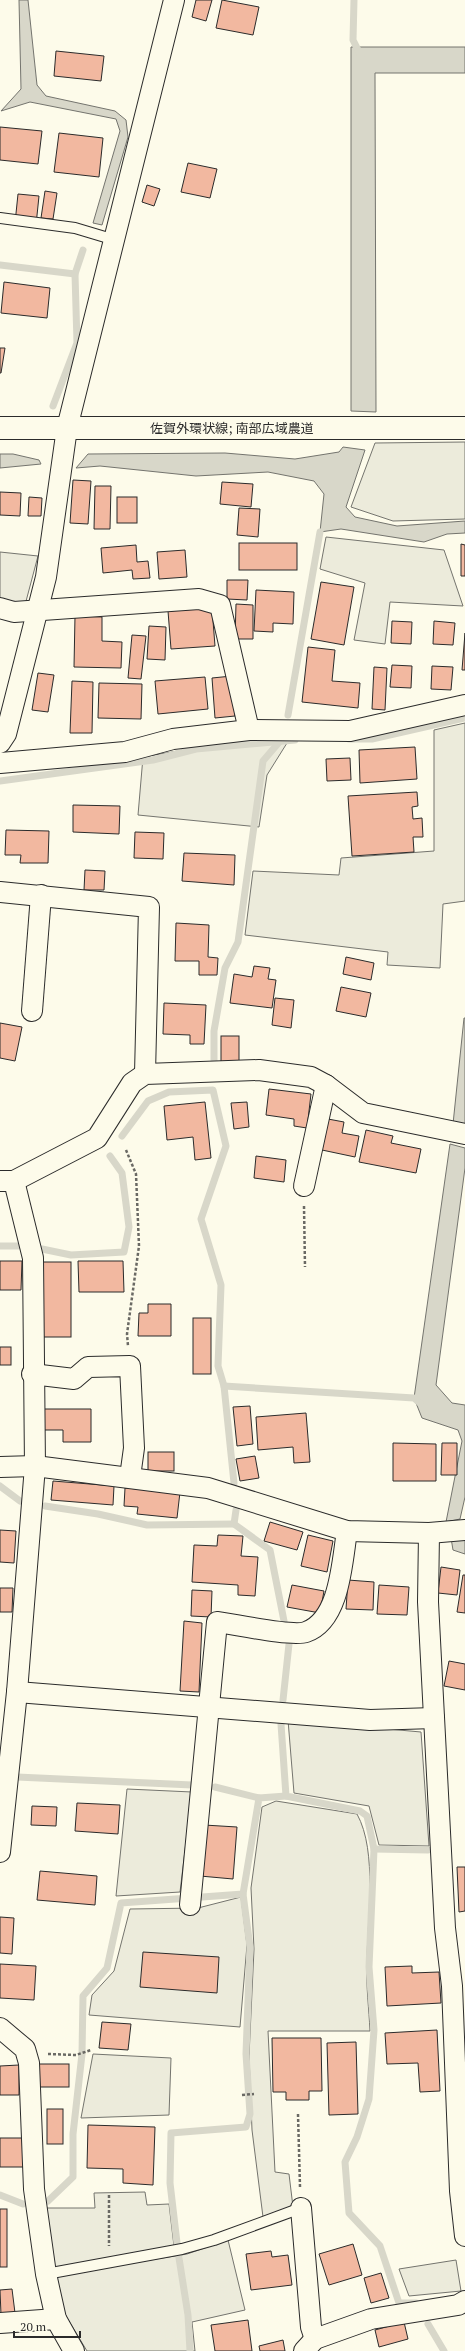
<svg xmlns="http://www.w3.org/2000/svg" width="465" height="2351" font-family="'PT Serif','Noto Sans JP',serif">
<rect width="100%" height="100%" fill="#fdfbea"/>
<!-- green -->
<g fill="#ecebdb" stroke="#74746e">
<polygon points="465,442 465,519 393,521 351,507 375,443"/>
<polygon points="326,537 444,550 463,606 390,602 385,644 354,640 365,583 320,569"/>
<polygon points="0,552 38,556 25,605 0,599"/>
<polygon points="465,723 465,901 443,904 440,968 387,965 388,952 245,935 253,871 339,875 341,858 434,851 434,730"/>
<polygon points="264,736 287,743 267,775 259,827 138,815 143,757"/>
<polygon points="288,1720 421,1732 429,1846 379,1845 369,1806 294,1793"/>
<polygon points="127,1789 192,1792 180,1892 116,1896"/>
<path d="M276 1801 357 1814C378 1852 367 1920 367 1964 366 1987 369 2009 370 2031H268L275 2172 289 2174 293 2207 263 2217 252 2130 249 2056 254 1949 251 1888 262 1807Z"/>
<polygon points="241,1897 247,1945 240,2027 89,2015 92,1995 114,1971 130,1909 198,1908"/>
<polygon points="93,2054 171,2058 169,2115 81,2118"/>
<polygon points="145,2192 147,2205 169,2204 174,2246 53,2268 44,2208 95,2208 94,2193"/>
<polygon points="228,2240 245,2310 192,2322 195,2351 87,2351 64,2313 56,2275 187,2254"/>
<polygon points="456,2260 461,2291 409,2296 399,2269"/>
</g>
<!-- water -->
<g fill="#d8d7c9" stroke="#74746e">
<polygon points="19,0 28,0 37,85 46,96 115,111 126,120 128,137 102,225 93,223 120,131 116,119 30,102 1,111 21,89"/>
<polygon points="351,47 465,47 465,73 375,73 376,412 351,411"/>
<polygon points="343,447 365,450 346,507 355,517 397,526 465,521 465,533 447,534 424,542 341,529 320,532 324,494 314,481 268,472 196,476 100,466 76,468 88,454 225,453 295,459 339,452"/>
<polygon points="0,454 13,454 39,460 41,464 0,468"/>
<polygon points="464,1018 465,1018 465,1126 453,1124"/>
<polygon points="450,1144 465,1148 465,1168 436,1385 452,1403 465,1405 465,1497 460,1519 446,1522 462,1441 458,1430 422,1418 414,1398"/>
<polygon points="451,1538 465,1540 465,1554 453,1550"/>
</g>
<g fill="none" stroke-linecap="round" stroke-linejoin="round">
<!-- stream -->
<g stroke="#d8d7c9" stroke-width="7">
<polyline points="354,0 353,40 361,56"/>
<polyline points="0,265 75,274"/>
<polyline points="53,406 77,343 75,274 83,250"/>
<polyline points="288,715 320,532"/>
<polyline points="349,739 372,739 465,718"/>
<polyline points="0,781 153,760 196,749 295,740"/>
<polyline points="214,1063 214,1031 225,968 238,942 263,761 281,740"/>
<polyline points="122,1136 148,1101 169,1092 213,1090 226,1146 201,1219 221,1285 218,1366 224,1386 234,1483"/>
<polyline points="0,1246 18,1246"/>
<polyline points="42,1249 71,1255 124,1252 129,1227 122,1173 110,1156"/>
<polyline points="224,1386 414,1398 420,1403"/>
<polyline points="0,1486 20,1501"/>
<polyline points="45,1506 98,1514 147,1525 234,1524"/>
<polyline points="236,1510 234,1524 270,1550 284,1621"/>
<polyline points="283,1700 289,1644"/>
<polyline points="281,1724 286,1796 360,1811 367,1816 374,1849 369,1967 374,2030 369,2099 357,2137 345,2162 349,2213 380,2246 399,2303 416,2303"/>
<polyline points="17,1777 192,1785"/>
<polyline points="215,1787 259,1798"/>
<polyline points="374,1849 428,1850"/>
<polyline points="0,2195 23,2204"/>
<polyline points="48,2201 73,2177 73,2134 82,2054 83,1996 107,1968 121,1903 243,1894 259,1798 286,1796"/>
<polyline points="177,2243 170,2183 171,2133 246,2127 250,2114 246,2054 250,1947 243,1894"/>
<polyline points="179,2258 188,2315 190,2351"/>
<polyline points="428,2324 444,2351"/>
</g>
</g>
<!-- building -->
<g fill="#f2b8a0" stroke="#2b2b2b">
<polygon points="196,0 212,0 206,21 192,17"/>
<polygon points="222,0 259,7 253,35 216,28"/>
<polygon points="56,51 104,56 101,81 54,76"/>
<polygon points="0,127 42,131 38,164 0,160"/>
<polygon points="59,133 103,138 99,177 54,172"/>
<polygon points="188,163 217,169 210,198 181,192"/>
<polygon points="147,185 160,189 154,206 142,202"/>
<polygon points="45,191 57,193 53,219 41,218"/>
<polygon points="18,194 39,196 36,225 15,223"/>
<polygon points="4,282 50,288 47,318 1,313"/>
<polygon points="0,348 5,348 1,373 0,373"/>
<polygon points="73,480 91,481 88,524 70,523"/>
<polygon points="222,482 253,484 251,507 220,504"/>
<polygon points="95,486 111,486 110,529 94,529"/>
<polygon points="0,492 21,493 20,516 0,515"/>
<polygon points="29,497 42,498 41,516 28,516"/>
<rect x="117" y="497" width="20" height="26"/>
<polygon points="239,508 260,509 258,537 237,535"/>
<rect x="239" y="543" width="58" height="27"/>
<polygon points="461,544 465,545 465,576 461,576"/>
<polygon points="136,545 137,562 148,561 150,578 133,579 132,570 103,573 101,548"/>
<polygon points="185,550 187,577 159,579 157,552"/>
<polygon points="227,580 248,580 247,600 227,599"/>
<polygon points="321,582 354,587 344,645 311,639"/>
<polygon points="256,590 294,592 293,624 273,623 273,632 254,631"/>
<polygon points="236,604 253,605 253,639 235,639"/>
<polygon points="212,608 215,646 171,649 168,611"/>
<polygon points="75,616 102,617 102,641 122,642 121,668 74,667"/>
<polygon points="392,621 412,622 411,644 391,643"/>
<polygon points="434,621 455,623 453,645 433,644"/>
<polygon points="149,626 166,627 165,660 147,659"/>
<polygon points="465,633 465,670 462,670"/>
<polygon points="132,635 146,636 141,679 128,678"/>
<polygon points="308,647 335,650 332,681 360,683 358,708 302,702"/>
<polygon points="392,665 412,666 411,688 390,687"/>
<polygon points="432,666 453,667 451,690 431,689"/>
<polygon points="374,667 387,668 385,710 372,709"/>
<polygon points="38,673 54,675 48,712 32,710"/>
<polygon points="232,676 235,716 215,718 212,678"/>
<polygon points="205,677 208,709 158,714 155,681"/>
<polygon points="72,681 93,682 92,733 70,733"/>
<polygon points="99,683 142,684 141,719 98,718"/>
<polygon points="415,747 417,779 360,783 359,750"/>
<polygon points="350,758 351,780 327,781 326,759"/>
<polygon points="417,792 418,806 412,807 413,819 422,818 423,837 413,837 414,852 352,856 348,796"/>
<polygon points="73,805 120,806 119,834 73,832"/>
<polygon points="6,830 49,831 48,863 20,863 21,855 5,855"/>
<polygon points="135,832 164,833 163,859 134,858"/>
<polygon points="184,853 235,855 234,885 182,881"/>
<polygon points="85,870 105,871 104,890 84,890"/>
<polygon points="176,923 209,925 208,957 218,958 217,975 199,975 199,961 175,961"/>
<polygon points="346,957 374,963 371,980 343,974"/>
<polygon points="254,966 270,968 268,979 276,980 272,1008 230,1003 234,974 252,977"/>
<polygon points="341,987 371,993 366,1017 336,1011"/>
<polygon points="275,998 294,1000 291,1028 272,1025"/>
<polygon points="164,1003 206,1005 204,1044 190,1044 190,1035 163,1034"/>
<polygon points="0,1023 22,1027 15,1061 0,1058"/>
<rect x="221" y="1036" width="18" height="26"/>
<polygon points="269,1089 311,1094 307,1128 294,1126 294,1119 266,1115"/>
<polygon points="205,1102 211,1158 195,1160 193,1137 167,1140 164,1106"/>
<polygon points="247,1102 249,1127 234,1129 231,1103"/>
<polygon points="328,1119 344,1122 342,1133 359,1136 355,1157 322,1150"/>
<polygon points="366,1130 393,1136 391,1143 421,1149 416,1173 359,1162"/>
<polygon points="256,1156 286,1160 284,1182 254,1178"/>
<polygon points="0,1261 22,1261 21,1290 0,1290"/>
<polygon points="78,1261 123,1261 124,1292 79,1292"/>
<rect x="42" y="1262" width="29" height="75"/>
<polygon points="148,1304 171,1304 171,1336 138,1336 139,1313 148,1313"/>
<rect x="193" y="1318" width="18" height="56"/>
<rect x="0" y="1347" width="11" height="18"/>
<polygon points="250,1406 253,1444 237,1446 233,1407"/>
<polygon points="44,1409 91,1409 91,1442 63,1442 63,1430 44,1430"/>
<polygon points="306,1413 310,1462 294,1463 293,1447 258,1450 256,1417"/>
<polygon points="393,1443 436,1444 436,1481 393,1481"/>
<polygon points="442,1443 457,1443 457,1475 441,1475"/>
<rect x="148" y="1452" width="26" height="19"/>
<polygon points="255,1456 259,1478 240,1481 236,1459"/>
<polygon points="53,1481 114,1486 113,1505 51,1500"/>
<polygon points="125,1488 180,1492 177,1518 137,1514 138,1507 124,1506"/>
<polygon points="270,1522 303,1532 297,1550 264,1541"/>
<polygon points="0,1530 16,1531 14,1563 0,1562"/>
<polygon points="218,1535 243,1536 241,1556 258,1557 255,1596 238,1595 238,1585 192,1582 194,1545 217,1546"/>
<polygon points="308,1535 333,1541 327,1572 301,1566"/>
<polygon points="441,1567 460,1570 457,1595 438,1593"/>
<polygon points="463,1575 465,1575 465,1613 457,1612"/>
<polygon points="348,1580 374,1582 373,1610 346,1609"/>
<polygon points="292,1585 324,1591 320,1613 287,1607"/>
<polygon points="379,1585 409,1587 407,1615 377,1614"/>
<polygon points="0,1588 13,1588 12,1612 0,1612"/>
<polygon points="192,1590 212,1591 211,1617 191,1616"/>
<polygon points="184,1621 202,1623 199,1692 180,1691"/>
<polygon points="449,1661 465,1664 465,1690 444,1686"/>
<polygon points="77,1803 120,1805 118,1834 75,1831"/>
<polygon points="32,1806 57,1807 56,1826 31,1825"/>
<polygon points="204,1825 237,1827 233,1879 200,1876"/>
<polygon points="457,1867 465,1867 465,1911 459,1912"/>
<polygon points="40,1871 97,1876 95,1905 37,1900"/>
<polygon points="0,1917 14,1918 12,1954 0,1953"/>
<polygon points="143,1952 219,1957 217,1993 140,1987"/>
<polygon points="0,1964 36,1966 34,2000 0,1998"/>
<polygon points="412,1966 412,1973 439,1972 441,2003 387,2006 385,1967"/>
<polygon points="102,2022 131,2024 128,2050 99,2048"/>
<polygon points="437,2030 440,2091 420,2092 418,2063 387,2064 385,2033"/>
<polygon points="272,2038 321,2038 322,2091 309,2091 309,2100 286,2100 286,2092 273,2092"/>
<polygon points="356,2042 358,2114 329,2115 327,2043"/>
<rect x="37" y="2064" width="32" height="23"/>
<polygon points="19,2065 19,2095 0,2095 0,2066"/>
<rect x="47" y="2109" width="16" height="35"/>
<polygon points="88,2125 155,2127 153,2185 123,2183 123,2169 87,2168"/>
<rect x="0" y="2138" width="26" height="29"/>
<rect x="0" y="2209" width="7" height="58"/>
<polygon points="353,2244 362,2275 329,2285 319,2254"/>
<polygon points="271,2251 272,2257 288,2255 292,2285 251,2290 246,2254"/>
<polygon points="381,2273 389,2298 371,2303 364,2278"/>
<polygon points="12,2289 15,2313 1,2315 0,2290"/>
<polygon points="248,2320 252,2351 215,2351 211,2325"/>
<polygon points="404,2322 408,2339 379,2347 375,2330"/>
<polygon points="283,2340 285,2351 260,2351 259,2346"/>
</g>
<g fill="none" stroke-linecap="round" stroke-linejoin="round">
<defs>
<g id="service">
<polyline points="0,218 75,228 115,240"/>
<polyline points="46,2274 182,2249 214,2240 301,2208"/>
</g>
<g id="minor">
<polyline points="0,608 14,612 199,599 220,605 249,730"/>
<polyline points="0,743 6,734 46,577 67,428 174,0"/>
<polyline points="0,763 125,752 173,739 249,730 350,731 465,705"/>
<polyline points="0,892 149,907 145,1074"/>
<polyline points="32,1011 41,895"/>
<polyline points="0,1181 14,1181 97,1138 132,1083 145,1074 259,1070 311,1077 326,1085 363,1113 465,1134"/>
<polyline points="304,1186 326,1085"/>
<polyline points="32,1374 74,1379 88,1367 130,1366 134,1448 130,1477"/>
<polyline points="0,1467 35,1466 208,1488 347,1531 429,1533 465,1530"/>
<polyline points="429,1533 428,1602 445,1928 452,1986 460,2191 465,2236"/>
<polyline points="17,1692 370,1720 434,1718"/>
<polyline points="0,1852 17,1692 35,1466 33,1258 14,1181"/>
<path d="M190 1905 217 1622C234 1624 292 1637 306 1632 340 1620 342 1562 347 1531"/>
<polyline points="0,2028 25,2049 29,2063 34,2189 46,2274 56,2319 74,2351"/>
<polyline points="301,2208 311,2327 315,2339"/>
<polyline points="0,2323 56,2319"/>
<polyline points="304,2351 315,2339 371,2319 458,2305 465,2301"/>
</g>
<polyline id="primary" points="0,428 465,428"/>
</defs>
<!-- service casing -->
<use href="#service" stroke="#2b2b2b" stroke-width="12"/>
<!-- minor casing -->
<use href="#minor" stroke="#2b2b2b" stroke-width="22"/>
<!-- primary casing -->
<use href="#primary" stroke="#2b2b2b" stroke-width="24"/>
<!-- path -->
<g stroke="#6a6964" stroke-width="2.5" stroke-dasharray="3 2" stroke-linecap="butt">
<polyline points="126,1150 136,1174 139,1246 127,1334 128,1346"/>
<polyline points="304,1206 305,1267"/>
<polyline points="48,2054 76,2055 91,2050"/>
<polyline points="242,2095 254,2094"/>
<polyline points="298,2114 300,2187"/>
<polyline points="109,2195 109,2246"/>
</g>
<!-- service -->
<use href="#service" stroke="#fdfbea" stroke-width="10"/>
<!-- minor -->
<use href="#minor" stroke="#fdfbea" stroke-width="20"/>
<!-- primary -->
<use href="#primary" stroke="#fdfbea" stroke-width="22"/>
</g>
<g text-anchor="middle" stroke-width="3" stroke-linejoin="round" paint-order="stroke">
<!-- street labels -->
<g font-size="13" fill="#2b2b2b" stroke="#fdfbea">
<text x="232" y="433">佐賀外環状線; 南部広域農道</text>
</g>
</g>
<!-- scale -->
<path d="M14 2331v6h66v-6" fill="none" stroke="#2b2b2b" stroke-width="2"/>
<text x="20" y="2331" font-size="12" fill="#2b2b2b" stroke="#fdfbea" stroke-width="3" paint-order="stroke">20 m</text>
</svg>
